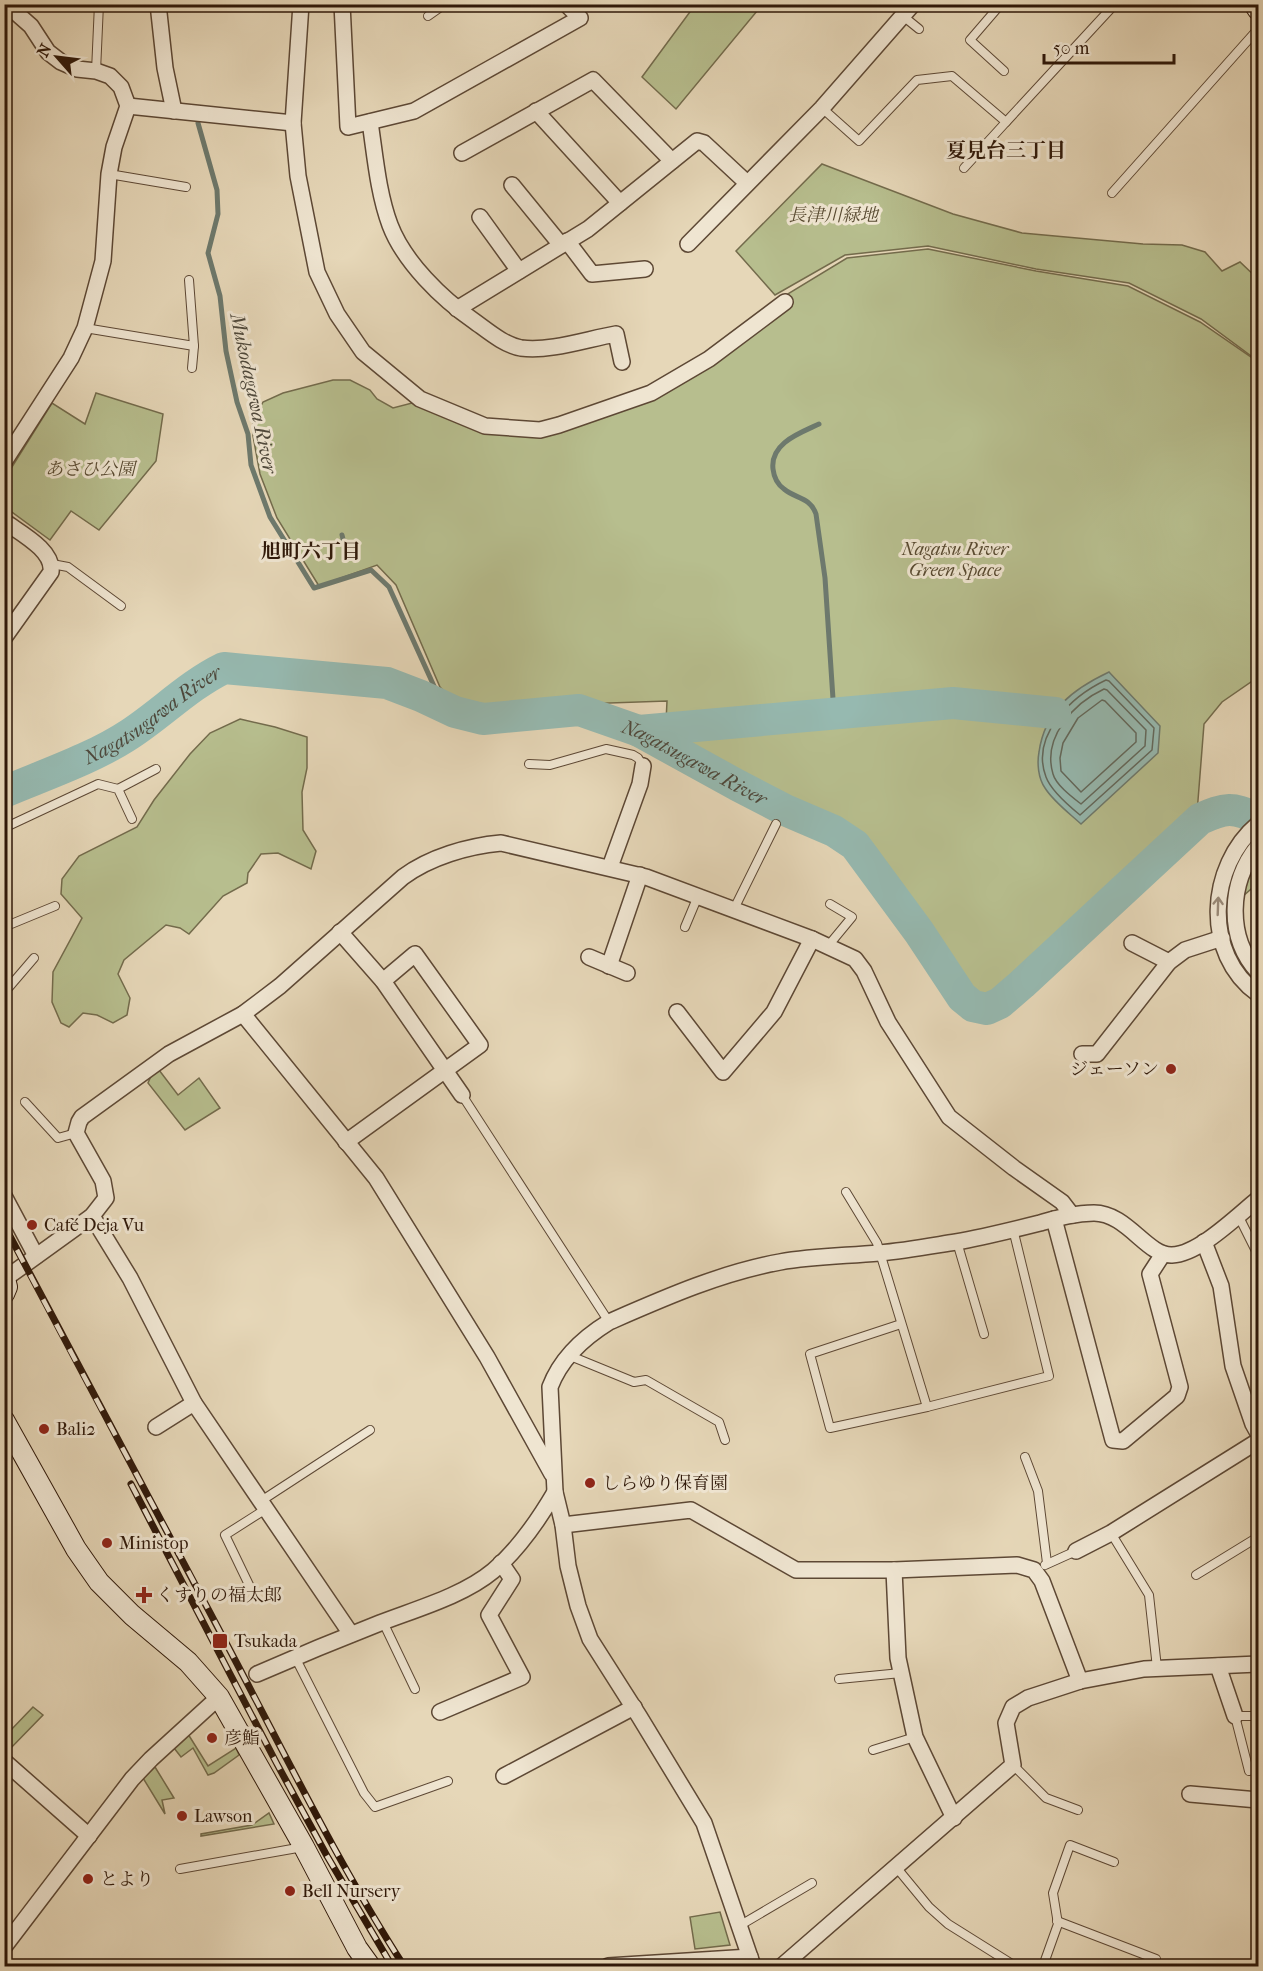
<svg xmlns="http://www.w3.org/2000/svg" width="1263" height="1971" font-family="'IM FELL French Canon','Noto Serif JP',serif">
<rect width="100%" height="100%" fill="#e6d7b8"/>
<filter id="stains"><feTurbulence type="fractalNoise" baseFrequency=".00333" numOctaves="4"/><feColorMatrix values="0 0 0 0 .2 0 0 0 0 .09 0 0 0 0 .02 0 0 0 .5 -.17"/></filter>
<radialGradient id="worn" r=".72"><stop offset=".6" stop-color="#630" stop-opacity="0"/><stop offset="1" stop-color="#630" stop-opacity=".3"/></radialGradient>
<!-- green -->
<g fill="#b7be8e" stroke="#736b4c" stroke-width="1.5">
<polygon points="695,5 762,5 676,109 642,77"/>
<polygon points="822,164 953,214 1022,233 1143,244 1182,245 1205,252 1222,271 1240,262 1258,279 1258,361 1201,319 1129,283 1036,269 928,246 845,255 775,295 736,251"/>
<polygon points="928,249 1036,271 1128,286 1200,322 1258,362 1258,677 1222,702 1204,724 1197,813 995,998 978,1001 970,997 964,991 940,957 852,845 665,743 667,701 469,708 450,698 440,687 396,585 377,565 319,586 277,518 260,474 253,436 253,421 263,402 283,393 333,380 350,380 370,390 377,399 393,408 412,403 454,421 544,435 655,397 781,298 847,258"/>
<polygon points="96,393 163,414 156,461 99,530 71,511 50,540 5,507 5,478 52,403 85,424"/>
<polygon points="240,719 275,727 307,737 307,768 302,792 303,830 316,851 311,869 278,853 261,854 248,873 247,883 223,896 189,934 180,928 166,925 124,960 118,974 130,998 127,1015 113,1023 97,1015 83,1013 69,1027 61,1023 52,1002 53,972 82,918 61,894 62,879 79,856 137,827 154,800 190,754 210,733"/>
<polygon points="1258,856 1258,883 1243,896 1245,882"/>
<polygon points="159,1070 178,1095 199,1078 220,1108 185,1130 148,1083 151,1076"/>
<polygon points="33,1707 43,1715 8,1751 5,1748 5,1729 9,1732"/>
<polygon points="188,1734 208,1766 236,1748 239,1755 214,1773 208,1775 193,1748 181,1757 174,1748"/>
<polygon points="155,1767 174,1798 162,1800 165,1814 143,1778"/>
<polygon points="269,1813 274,1824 201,1836 201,1834 252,1825"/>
<polygon points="720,1912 730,1945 695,1949 690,1917"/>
</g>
<!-- water -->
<path fill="#96b9b0" stroke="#6d796d" stroke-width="1.5" d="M1109 672 1160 726 1158 753 1081 824C1069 813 1053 801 1045 788 1038 778 1037 763 1039 752 1045 710 1073 689 1109 672Z"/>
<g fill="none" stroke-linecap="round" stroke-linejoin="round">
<!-- shore -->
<g stroke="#62685c" stroke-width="1.5">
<path d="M1106 680 1109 681 1154 728 1152 750 1080 815C1069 806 1051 791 1046 777 1030 735 1072 696 1106 680Z"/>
<path d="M1104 689 1107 690 1146 730 1145 746 1081 804C1072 797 1056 785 1053 774 1042 737 1074 703 1104 689Z"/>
<polygon points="1102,700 1105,701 1136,733 1136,742 1081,792 1061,771 1060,758 1063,743 1078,718"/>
</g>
<!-- stream -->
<g stroke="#6d796d" stroke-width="5">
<polyline points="198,123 217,190 218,214 208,253 220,296 226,351 237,402 248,434 251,465 270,517 314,588 371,570 389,587 443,706"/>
<path d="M819 424C800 433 770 443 773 469 774 478 777 484 784 489 796 499 810 497 816 514L825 578 834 714"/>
<polyline points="342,535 344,543"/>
</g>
<!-- river -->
<g stroke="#96b9b0" stroke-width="32">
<polyline points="639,731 953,703 1055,713"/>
<path id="s1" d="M4 792C44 775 94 758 130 734 162 713 189 685 224 668L387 683 421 696 455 712 483 719 579 710 639 731 737 785 785 810 834 831 855 845 919 932 962 997 973 1006 987 1009 1000 1003 1022 984 1200 819C1225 808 1233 806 1258 819"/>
</g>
<defs>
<g id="lane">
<polyline points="1001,4 970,40 1004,71"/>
<polyline points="428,16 445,4"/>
<polyline points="903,16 919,29"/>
<polyline points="96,71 99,4"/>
<polyline points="822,108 859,141 917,80 952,76 1006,122 1115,4"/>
<polyline points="964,168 1006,122"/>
<polyline points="109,174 186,187"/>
<polyline points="1112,193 1258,29"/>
<polyline points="85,328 194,346 189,280"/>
<polyline points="192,368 194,346"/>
<polyline points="52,564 68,567 121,606"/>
<polyline points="529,764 550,765 606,749 633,755 638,758 643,766"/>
<polyline points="118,789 156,769"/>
<polyline points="4,828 98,784 118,789 132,819"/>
<polyline points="734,909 776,824"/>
<polyline points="4,927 55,906"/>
<polyline points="685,927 698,896"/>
<polyline points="828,946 852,917 830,904"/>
<polyline points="4,993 34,958"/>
<polyline points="462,1095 609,1322"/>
<polyline points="25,1102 58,1138 76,1133"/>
<polyline points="846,1192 877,1243 927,1407"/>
<polyline points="1238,1215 1258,1255"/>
<polyline points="957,1242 984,1334"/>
<polyline points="901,1324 810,1354 830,1428 927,1407 1049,1376 1013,1229"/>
<polyline points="568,1355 634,1382 646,1380 719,1422 725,1440"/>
<polyline points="1025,1457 1038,1491 1047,1563"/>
<polyline points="261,1501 370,1430"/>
<polyline points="1111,1533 1149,1595 1157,1668"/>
<polyline points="1045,1565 1076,1551"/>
<polyline points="1196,1575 1258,1537"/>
<polyline points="251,1589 225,1535 266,1509"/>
<polyline points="383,1622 415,1689"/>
<polyline points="295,1657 364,1793 375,1807 448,1781"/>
<polyline points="839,1679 901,1673"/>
<polyline points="873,1750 915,1737"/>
<polyline points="1013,1765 1046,1798 1078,1810"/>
<polyline points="1249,1771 1235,1716 1258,1716"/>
<polyline points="896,1867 929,1907 948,1924 1015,1966"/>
<polyline points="180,1869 303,1847"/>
<polyline points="1057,1921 1156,1959"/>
<polyline points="739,1926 812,1883"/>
<polyline points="1043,1966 1058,1924 1053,1893 1070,1845 1114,1862"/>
</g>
<g id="street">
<polyline points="158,4 165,68 174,111"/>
<polyline points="301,4 293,123 298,176 317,272 337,314 363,352 420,399 485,426 540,430 559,425 651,393 709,359 785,302"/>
<polyline points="342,4 348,127 414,111 580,18 566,4"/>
<polyline points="4,9 14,11 31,26 48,52 61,62 77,69 96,71 110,76 121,87 128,106 114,147 109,174 103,261 85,328 71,358 4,462"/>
<polyline points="128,106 293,123"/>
<polyline points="536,111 620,203"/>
<path d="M370 122C375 155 378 193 390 225 404 262 442 299 474 321 488 331 504 345 521 348 550 352 587 339 616 334L622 362"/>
<polyline points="462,153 593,80 672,161"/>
<polyline points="512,185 561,245"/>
<polyline points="480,217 519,271"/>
<polyline points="567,241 592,274 645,269"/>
<polyline points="688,244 822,108 913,4"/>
<polyline points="457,309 588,229 697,141 704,143 747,183"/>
<path d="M4 521C20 533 54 550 51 572L4 638"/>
<path d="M1258 824C1208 866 1202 954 1258 994"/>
<path d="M1258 846C1229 882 1226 937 1258 972"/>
<polyline points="610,867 640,784 643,766"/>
<polyline points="340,932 383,981 462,1095"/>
<polyline points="1132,943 1169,962"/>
<polyline points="589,957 627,973"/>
<polyline points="609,966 640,875"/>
<polyline points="677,1012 723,1072 774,1012 812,939"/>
<polyline points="243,1014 376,1178 487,1357 552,1474"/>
<polyline points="1082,1054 1097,1054 1169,962 1185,950 1222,938"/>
<polyline points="346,1142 480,1045 415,954 383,981"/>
<polyline points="4,1196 36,1256"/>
<polyline points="92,1216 130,1278 194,1403 351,1634"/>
<polyline points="1054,1219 1113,1440 1123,1441 1177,1396 1180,1387 1150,1274 1163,1254"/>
<polyline points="1204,1242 1221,1286 1233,1366 1253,1424 1258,1433"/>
<path d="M6 1278 92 1216 106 1198 103 1181 76 1133 79 1122 82 1117 169 1054 243 1014 280 986 403 877C430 857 468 846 501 843L646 877 812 939 855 959 864 971 888 1022 949 1117 1014 1168 1062 1202 1072 1215"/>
<polyline points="156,1427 194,1403"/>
<polyline points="563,1525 691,1510 796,1570 894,1570 1017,1565 1034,1570 1042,1581 1080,1681"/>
<polyline points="1076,1551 1111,1533 1258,1441"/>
<polyline points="894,1570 898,1658 915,1737 954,1818"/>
<polyline points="1218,1666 1235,1716"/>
<path d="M257 1674C298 1656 339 1639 380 1623 416 1609 463 1596 493 1571 519 1549 538 1521 555 1492"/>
<polyline points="440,1712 522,1677 489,1615 512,1579 501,1563"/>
<polyline points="4,1761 89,1836"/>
<polyline points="504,1776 634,1707"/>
<polyline points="1190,1794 1258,1800"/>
<polyline points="4,1947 132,1779 151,1759 219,1697"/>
<polyline points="608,1966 750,1957"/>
<path d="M753 1966 704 1823 639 1716 590 1639 578 1606 568 1566 563 1525 555 1492 550 1387C561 1358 583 1338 609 1322 664 1298 720 1273 780 1262 813 1256 846 1256 879 1253 905 1251 931 1246 956 1242 984 1237 1012 1230 1040 1223 1058 1218 1075 1213 1094 1213 1127 1213 1147 1256 1172 1255 1199 1254 1237 1216 1258 1199"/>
<polyline points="782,1966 1013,1765 1006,1723 1013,1707 1028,1698 1080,1681 1144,1669 1258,1664"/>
</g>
<g id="secondary">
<polyline points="1254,4 1258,10"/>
<polyline points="4,1275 7,1287 4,1294"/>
<polyline points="4,1420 76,1549 99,1582 132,1615 188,1662 219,1697 304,1847 357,1948 370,1966"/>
</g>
</defs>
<!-- lane casing -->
<use href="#lane" stroke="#5d4835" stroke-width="10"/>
<!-- street casing -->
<use href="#street" stroke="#5d4835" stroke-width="18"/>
<!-- secondary casing -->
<use href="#secondary" stroke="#2f1809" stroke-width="22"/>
<!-- lane -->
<use href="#lane" stroke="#efe5d1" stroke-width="8"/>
<!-- street -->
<use href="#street" stroke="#efe5d1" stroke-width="15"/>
<!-- secondary -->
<use href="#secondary" stroke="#efe5d1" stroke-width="20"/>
<defs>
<g id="rail">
<path d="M4 1225C77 1365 152 1502 225 1641 283 1750 337 1862 404 1966"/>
<polyline points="131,1484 277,1764 327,1856 392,1966"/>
</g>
</defs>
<!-- rail casing -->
<use href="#rail" stroke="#2f1809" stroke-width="7"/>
<!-- rail -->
<use href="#rail" stroke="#efe5d1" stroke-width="4.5" stroke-dasharray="14" stroke-linecap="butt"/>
</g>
<!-- one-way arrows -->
<defs><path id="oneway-shaft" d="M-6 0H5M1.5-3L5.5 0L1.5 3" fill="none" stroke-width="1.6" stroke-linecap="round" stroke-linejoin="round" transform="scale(1.5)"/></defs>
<use stroke="#998977" href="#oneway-shaft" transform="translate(1218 906) rotate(-88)"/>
<!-- markers -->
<g fill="#8f2418" stroke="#efe5d1" stroke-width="2">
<circle cx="1171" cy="1069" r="6"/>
<circle cx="32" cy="1225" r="6"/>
<circle cx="44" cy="1429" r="6"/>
<circle cx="590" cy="1483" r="6"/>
<circle cx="107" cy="1543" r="6"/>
<path d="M141 1586h6v6h6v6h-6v6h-6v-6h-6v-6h6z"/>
<rect x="212" y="1633" width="16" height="16" rx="3"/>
<circle cx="212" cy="1738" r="6"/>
<circle cx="182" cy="1816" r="6"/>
<circle cx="88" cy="1879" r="6"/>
<circle cx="290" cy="1891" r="6"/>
</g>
<g text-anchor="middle" stroke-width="6" stroke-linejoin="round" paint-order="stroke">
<!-- park labels -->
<g font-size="18" font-style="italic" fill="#584a31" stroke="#efe5d1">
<text x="833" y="221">長津川緑地</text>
<text x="90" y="475">あさひ公園</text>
<text x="955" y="555">Nagatsu River<tspan x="955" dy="21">Green Space</tspan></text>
</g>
<!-- poi labels -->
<g font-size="18" fill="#2f1809" stroke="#efe5d1" text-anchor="start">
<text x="1159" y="1075" text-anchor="end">ジェーソン</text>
<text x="44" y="1231">Café Deja Vu</text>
<text x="56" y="1435">Bali2</text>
<text x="602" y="1489">しらゆり保育園</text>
<text x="119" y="1549">Ministop</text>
<text x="156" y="1601">くすりの福太郎</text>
<text x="234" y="1647">Tsukada</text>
<text x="224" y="1744">彦鮨</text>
<text x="194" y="1822">Lawson</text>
<text x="100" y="1885">とより</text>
<text x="302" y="1897">Bell Nursery</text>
</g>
<!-- neighbourhood labels -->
<g font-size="20" font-weight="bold" fill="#2f1809" stroke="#efe5d1">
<text x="1006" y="157">夏見台三丁目</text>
<text x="311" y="558">旭町六丁目</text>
</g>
<!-- water labels -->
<g font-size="20" font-style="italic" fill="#4e483b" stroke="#efe5d1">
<text transform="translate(254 393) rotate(78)" y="7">Mukodagawa River</text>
<text dy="7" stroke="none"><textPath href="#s1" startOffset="168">Nagatsugawa River</textPath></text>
<text dy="7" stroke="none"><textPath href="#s1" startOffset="744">Nagatsugawa River</textPath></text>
</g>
</g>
<!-- margin -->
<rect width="1263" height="1971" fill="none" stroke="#e6d7b8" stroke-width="24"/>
<rect x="6" y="6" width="1251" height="1959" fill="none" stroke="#2f1809" stroke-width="3"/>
<rect x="12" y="12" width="1239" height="1947" fill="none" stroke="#2f1809" stroke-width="1.5"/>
<!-- north arrow -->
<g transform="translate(57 57) rotate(298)" stroke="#efe5d1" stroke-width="4.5" paint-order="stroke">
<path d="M0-4.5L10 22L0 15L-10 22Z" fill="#2f1809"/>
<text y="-9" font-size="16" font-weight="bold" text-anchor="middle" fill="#2f1809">N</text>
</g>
<!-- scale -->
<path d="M1044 54v9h130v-9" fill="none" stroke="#2f1809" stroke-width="3"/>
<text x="1053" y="54" font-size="18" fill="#2f1809" stroke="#efe5d1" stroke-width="4.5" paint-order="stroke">50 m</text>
<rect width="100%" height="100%" filter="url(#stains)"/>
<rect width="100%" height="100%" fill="url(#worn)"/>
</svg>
